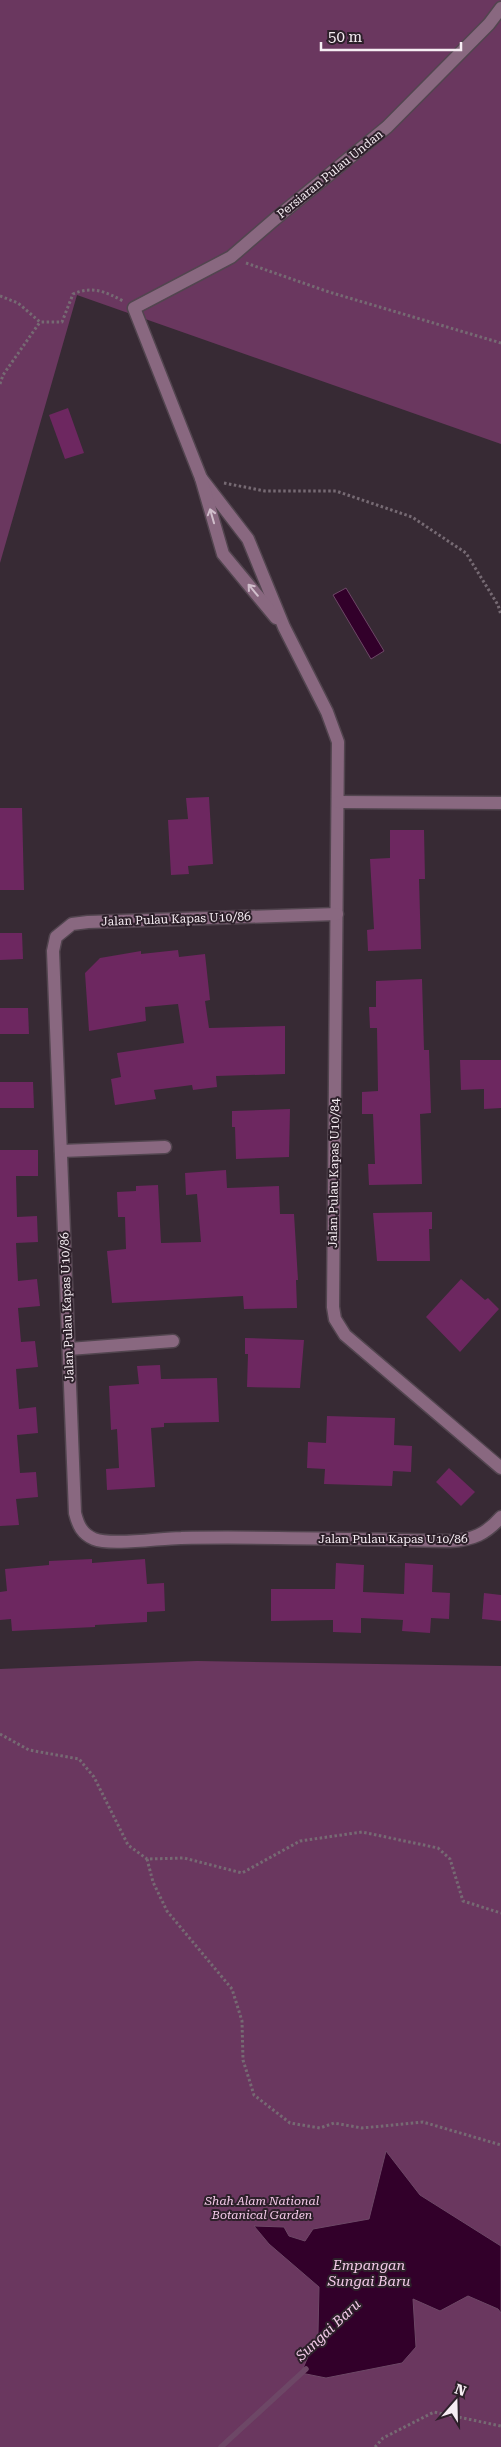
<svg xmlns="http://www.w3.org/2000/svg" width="501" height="2447" font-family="'Roboto Serif',serif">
<rect width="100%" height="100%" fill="#372a34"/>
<!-- green -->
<g fill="#6a375f">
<polygon points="0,0 501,0 501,444 77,295 0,563"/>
<polygon points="197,1661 501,1666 501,2447 0,2447 0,1669"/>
</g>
<!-- water -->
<g fill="#32002a" stroke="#6d4766">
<polygon points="346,588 384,651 371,659 333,595"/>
<polygon points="386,2151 420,2195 501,2246 501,2313 498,2309 468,2296 440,2311 413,2299 416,2347 402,2363 326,2378 301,2373 318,2333 319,2287 269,2244 254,2226 284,2227 289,2236 305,2241 313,2229 369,2219"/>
</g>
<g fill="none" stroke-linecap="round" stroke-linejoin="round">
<!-- stream -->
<polyline stroke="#6d4766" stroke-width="5.5" points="221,2447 306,2369"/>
</g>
<!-- building -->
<g fill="#6d2760">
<polygon points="68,408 84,453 65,459 49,415"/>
<polygon points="209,797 213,864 188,866 189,874 171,875 168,820 188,819 186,798"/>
<polygon points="0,808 22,808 24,890 0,890"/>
<polygon points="390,830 424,830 425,879 419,879 421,949 368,951 367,930 374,929 370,859 390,858"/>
<polygon points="0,933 22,933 23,959 0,960"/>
<polygon points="178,950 179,957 205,954 210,1000 205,1001 209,1028 285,1026 285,1074 216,1076 217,1087 193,1090 192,1085 154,1090 156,1099 115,1105 111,1079 121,1077 117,1053 184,1043 178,1004 145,1007 146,1021 89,1031 85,973 100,958 141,951 141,954"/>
<polygon points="422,979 424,1050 429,1050 431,1113 420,1114 422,1184 369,1185 368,1164 375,1164 373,1114 362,1114 362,1092 378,1091 377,1028 370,1028 369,1007 376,1007 376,981"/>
<polygon points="0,1008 28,1008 29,1034 0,1034"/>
<polygon points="460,1060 501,1060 501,1108 484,1109 484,1089 461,1090"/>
<polygon points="0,1082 33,1082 34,1108 0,1108"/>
<polygon points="290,1109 289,1157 236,1159 235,1127 232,1127 232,1111"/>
<polygon points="0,1150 38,1150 38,1176 16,1176 17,1217 37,1216 38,1242 16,1243 18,1281 37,1279 40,1306 18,1308 21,1342 35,1341 38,1367 16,1369 19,1409 36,1407 38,1433 17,1435 20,1473 36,1472 38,1497 16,1499 19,1525 0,1526"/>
<polygon points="226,1170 227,1188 279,1186 280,1214 294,1214 298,1280 296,1280 297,1308 244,1309 243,1296 112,1303 107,1251 126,1249 125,1217 118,1217 117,1192 136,1191 136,1186 158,1185 161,1243 201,1242 197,1194 186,1195 185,1173"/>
<polygon points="432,1212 432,1229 429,1229 430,1261 377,1261 373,1213"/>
<polygon points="461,1279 485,1300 488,1298 499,1309 460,1352 426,1317"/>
<polygon points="245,1338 304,1340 300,1388 247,1387 248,1354 245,1354"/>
<polygon points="160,1365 161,1379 217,1378 219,1422 164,1423 164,1427 151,1428 155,1487 107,1490 106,1469 119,1468 117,1429 111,1430 109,1386 139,1384 137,1366"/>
<polygon points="327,1416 395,1418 394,1445 412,1446 411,1472 393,1471 392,1486 324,1484 325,1469 307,1468 308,1442 326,1443"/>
<polygon points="449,1468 475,1492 461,1506 436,1482"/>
<polygon points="92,1559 92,1563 145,1559 147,1584 164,1583 165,1611 147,1612 147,1622 95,1625 95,1627 12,1631 11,1619 0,1620 0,1592 7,1591 5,1569 49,1565 49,1561"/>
<polygon points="336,1563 364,1565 363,1592 404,1594 405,1563 433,1565 432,1592 450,1593 449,1619 431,1618 430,1633 402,1631 403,1620 361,1618 361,1633 333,1632 333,1620 271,1621 271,1589 335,1589"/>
<polygon points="484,1593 501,1595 501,1621 482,1619"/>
</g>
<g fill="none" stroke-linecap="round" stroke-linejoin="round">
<defs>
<g id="minor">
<polyline points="201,478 248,539 284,627 327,712 338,742 333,1307 335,1319 345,1335 501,1468"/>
<polyline points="276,618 223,554 201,478 134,308 231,257 275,219 387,127 489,24 501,8"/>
<polyline points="338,802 501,803"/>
<path d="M337 914 88 922 72 924 56 937 53 951 75 1513C78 1525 82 1534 94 1539 111 1546 161 1538 181 1538 271 1536 361 1540 450 1541 473 1540 486 1534 501 1517"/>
<polyline points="61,1151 165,1147"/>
<polyline points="69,1349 173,1341"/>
</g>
</defs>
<!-- minor casing -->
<use href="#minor" stroke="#52454f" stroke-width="15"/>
<!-- path -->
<g stroke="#766a73" stroke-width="3" stroke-dasharray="2.5 2.5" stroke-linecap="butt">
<polyline points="246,263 329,292 501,343"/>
<path d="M0 296 18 303 40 322H62L73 294C91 286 105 291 123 301"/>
<polyline points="0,384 3,375 40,322"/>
<polyline points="224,483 265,491 336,491 412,517 466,553 498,605 501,615"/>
<polyline points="0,1734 29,1750 79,1759 94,1777 128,1845 147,1859 184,1858 242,1873 300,1841 362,1832 438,1848 450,1859 463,1901 501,1913"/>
<polyline points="147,1859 153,1882 167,1911 232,1989 242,2021 243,2060 254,2095 290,2123 320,2128 334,2123 362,2128 423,2122 501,2145"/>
<polyline points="375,2447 383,2438 434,2412 501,2426"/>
</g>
<!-- minor -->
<use href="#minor" stroke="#896880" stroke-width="12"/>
</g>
<!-- one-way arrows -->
<defs><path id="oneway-shaft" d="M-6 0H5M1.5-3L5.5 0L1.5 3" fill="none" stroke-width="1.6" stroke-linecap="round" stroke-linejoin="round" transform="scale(1.25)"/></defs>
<g stroke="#d0becb">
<use href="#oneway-shaft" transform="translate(212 516) rotate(-106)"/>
<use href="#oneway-shaft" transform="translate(253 590) rotate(-130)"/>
</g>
<g text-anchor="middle" stroke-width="4" stroke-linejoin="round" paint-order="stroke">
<!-- street labels -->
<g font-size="12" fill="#f6edf3" stroke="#2d202a">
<text transform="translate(330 174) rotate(-39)" y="4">Persiaran Pulau Undan</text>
<text transform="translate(176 919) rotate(-2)" y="4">Jalan Pulau Kapas U10/86</text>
<text transform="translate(334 1173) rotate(-89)" y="4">Jalan Pulau Kapas U10/84</text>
<text transform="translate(67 1307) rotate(-92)" y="4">Jalan Pulau Kapas U10/86</text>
<text x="393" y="1543">Jalan Pulau Kapas U10/86</text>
</g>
<!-- park labels -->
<g font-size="12" font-style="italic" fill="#f4cae9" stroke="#2d202a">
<text x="262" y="2205">Shah Alam National<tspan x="262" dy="14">Botanical Garden</tspan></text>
</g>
<!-- water labels -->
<g font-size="14" font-style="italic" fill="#f4cbe9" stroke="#2d202a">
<text x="369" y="2270">Empangan<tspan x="369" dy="16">Sungai Baru</tspan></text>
<text transform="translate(328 2330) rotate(-43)" y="5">Sungai Baru</text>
</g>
</g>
<!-- north arrow -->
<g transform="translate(456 2402) rotate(20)" stroke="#2d202a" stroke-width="4" paint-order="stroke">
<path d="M0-4L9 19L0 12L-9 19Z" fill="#f6edf3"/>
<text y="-8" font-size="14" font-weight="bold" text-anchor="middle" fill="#f6edf3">N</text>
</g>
<!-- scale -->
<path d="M321 42v8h140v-8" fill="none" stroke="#f6edf3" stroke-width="2.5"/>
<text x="328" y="42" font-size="15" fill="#f6edf3" stroke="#2d202a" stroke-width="4" paint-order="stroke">50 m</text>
</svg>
